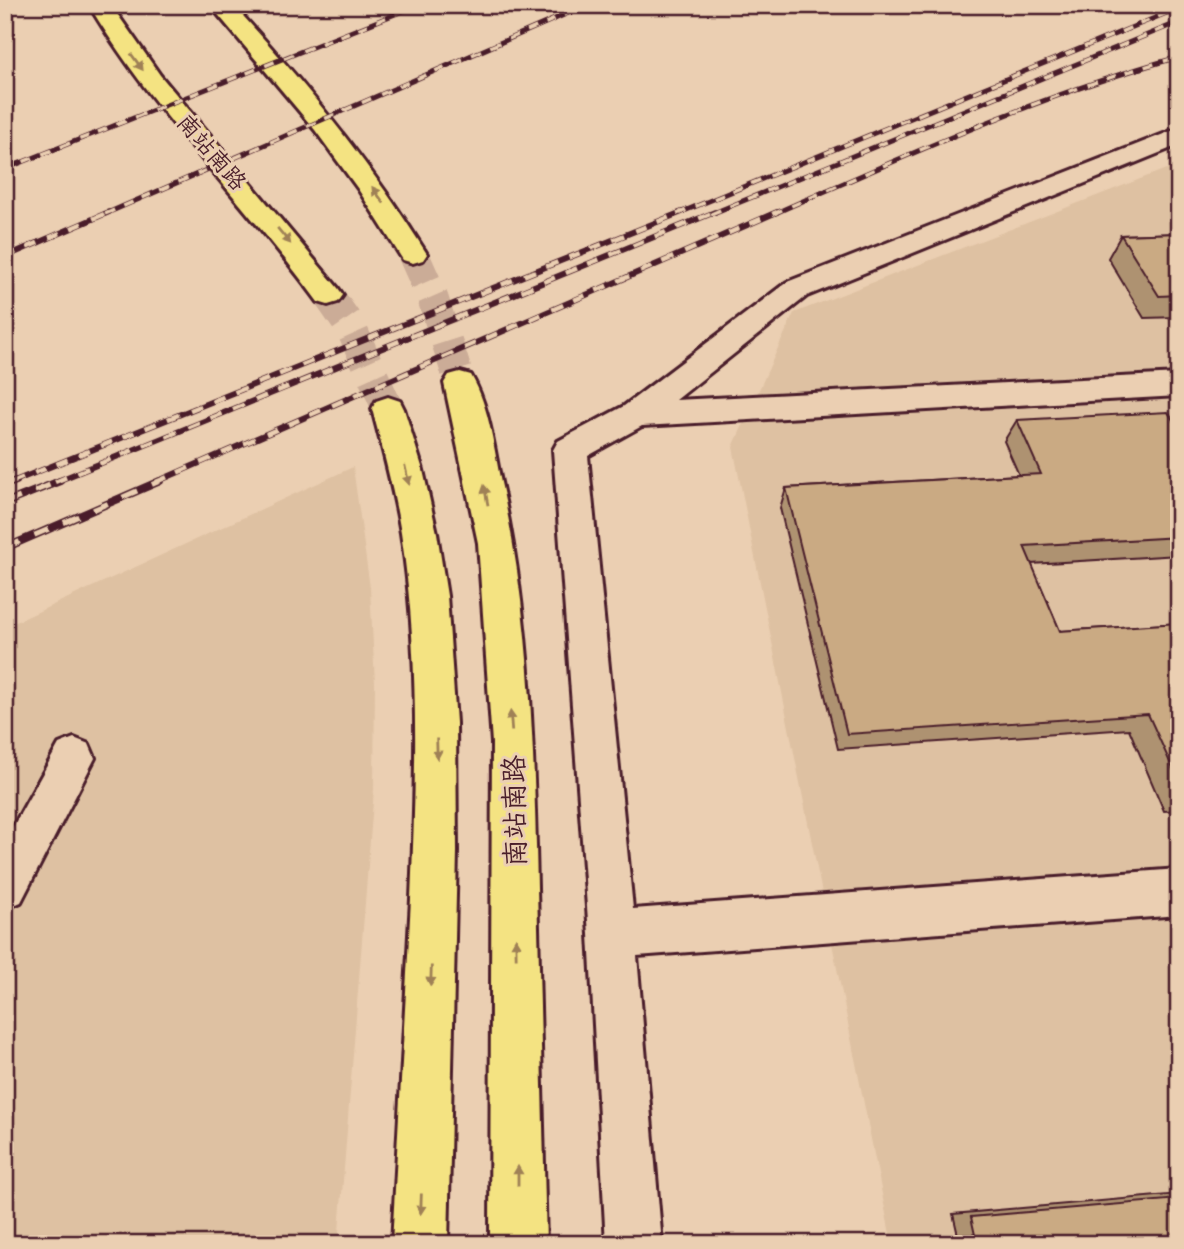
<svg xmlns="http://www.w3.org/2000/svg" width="1184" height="1249" font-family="Caveat,'LXGW WenKai TC',sans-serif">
<rect width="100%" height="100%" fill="#ebcfb2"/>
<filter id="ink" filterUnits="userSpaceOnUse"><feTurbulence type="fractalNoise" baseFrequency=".0143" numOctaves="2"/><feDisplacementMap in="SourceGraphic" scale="14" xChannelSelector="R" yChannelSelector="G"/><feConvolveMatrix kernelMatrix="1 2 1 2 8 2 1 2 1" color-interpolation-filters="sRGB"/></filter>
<g filter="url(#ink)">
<!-- built -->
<g fill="#dec1a2">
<polygon points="1179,164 1179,1244 892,1244 733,447 794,313"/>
<polygon points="353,467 370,588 375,683 374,789 338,1244 5,1244 5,627"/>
</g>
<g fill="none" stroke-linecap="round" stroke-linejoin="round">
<!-- primary-tunnel -->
<g stroke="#cbac97" stroke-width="31" stroke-dasharray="31 16" stroke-linecap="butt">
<polyline points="413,254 433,299 460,383"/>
<polyline points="328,295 351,328 388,409"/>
</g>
<defs>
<g id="street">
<polygon points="1179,128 1179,145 807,296 676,400 1179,374 1179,396 642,426 588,456 633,909 1179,869 1179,915 637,956 662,1244 606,1244 589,934 553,450 558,441 624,406 787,282"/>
<polygon points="74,738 89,744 95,758 21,902 5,909 5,841 59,744"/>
</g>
<g id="primary">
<path d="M89 5H111L160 75 338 288 343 295 338 302 328 305 318 302C244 201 153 113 89 5Z"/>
<path d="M210 5H233C305 83 371 164 427 254L423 260 413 263 403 260 358 189 315 130Z"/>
<path d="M460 372 471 375C490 407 494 451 502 487 531 619 534 754 537 888 540 1007 543 1125 546 1244H490L492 743 478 543 444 383 449 375Z"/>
<path d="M388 397 400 401 404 409 423 470 437 533 447 596 456 723 457 851 448 1244H392C398 1129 405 1014 411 899 416 777 420 654 401 533 394 491 383 450 372 409L376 401Z"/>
</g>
</defs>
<!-- street casing -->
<use href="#street" stroke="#4a1f2b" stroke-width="6"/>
<!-- primary casing -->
<use href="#primary" stroke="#4a1f2b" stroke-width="6"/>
<!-- street -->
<use href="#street" fill="#ebcfb2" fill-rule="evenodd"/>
<!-- primary -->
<use href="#primary" fill="#f4e382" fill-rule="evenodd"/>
<defs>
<g id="rail-far2">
<polyline points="5,169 418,5"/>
<polyline points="105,214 587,5"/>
<polyline points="677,214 1179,8"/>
<polyline points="711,214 1179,22"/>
<path d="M773 214C906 156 1039 95 1179 57"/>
</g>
<g id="rail-far1">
<polyline points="5,257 109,212"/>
<polyline points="12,482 682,212"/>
<polyline points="55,482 715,212"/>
<polyline points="156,482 777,212"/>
</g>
<g id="rail">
<polyline points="5,485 16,481"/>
<polyline points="5,503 60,481"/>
<polyline points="5,548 160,481"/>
</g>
</defs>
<!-- rail-far2 casing -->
<use href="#rail-far2" stroke="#4a1f2b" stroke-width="5"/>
<!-- rail-far1 casing -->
<use href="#rail-far1" stroke="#4a1f2b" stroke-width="6"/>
<!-- rail casing -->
<use href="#rail" stroke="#4a1f2b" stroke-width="8"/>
<!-- rail-far2 -->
<use href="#rail-far2" stroke="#ebcfb2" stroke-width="3.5" stroke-dasharray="10" stroke-linecap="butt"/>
<!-- rail-far1 -->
<use href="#rail-far1" stroke="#ebcfb2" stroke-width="4.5" stroke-dasharray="12" stroke-linecap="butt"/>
<!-- rail -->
<use href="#rail" stroke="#ebcfb2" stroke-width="5" stroke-dasharray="16" stroke-linecap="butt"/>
</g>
<!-- wall -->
<g fill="#ae9271" stroke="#4a1f2b" stroke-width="2">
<polygon points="1179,233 1179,317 1144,318 1108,258 1121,235"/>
<polygon points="1017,420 1179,430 1179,555 1031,564 1060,631 1179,623 1179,810 1164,811 1129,729 838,749 780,508 786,488 1019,475 1004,441"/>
<polygon points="1179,1194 1179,1244 960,1244 953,1214"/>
</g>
<!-- building -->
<g fill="#caaa83" stroke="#4a1f2b" stroke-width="2">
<polygon points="1179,233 1179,295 1159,296 1121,235"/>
<polygon points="1168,412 1179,430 1179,537 1024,546 1060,631 1179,623 1179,782 1148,714 847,734 786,488 1041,474 1017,420"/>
<polygon points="1179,1199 1179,1244 977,1244 971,1217"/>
</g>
<!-- one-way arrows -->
<defs><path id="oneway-solid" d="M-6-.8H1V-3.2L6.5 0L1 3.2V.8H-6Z" transform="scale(1.75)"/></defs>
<g fill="#9f8156">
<use href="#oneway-solid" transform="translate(137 62) rotate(54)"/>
<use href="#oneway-solid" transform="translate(378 195) rotate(-126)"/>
<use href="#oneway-solid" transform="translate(284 236) rotate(50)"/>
<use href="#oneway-solid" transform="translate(407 475) rotate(77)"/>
<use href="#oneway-solid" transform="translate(486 495) rotate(-101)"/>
<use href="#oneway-solid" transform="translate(511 721) rotate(-94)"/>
<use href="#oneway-solid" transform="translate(437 749) rotate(88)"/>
<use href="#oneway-solid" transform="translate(516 948) rotate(-91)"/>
<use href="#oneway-solid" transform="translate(431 976) rotate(92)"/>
<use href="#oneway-solid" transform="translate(518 1176) rotate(-90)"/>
<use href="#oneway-solid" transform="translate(421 1204) rotate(92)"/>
</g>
</g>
<g text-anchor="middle" stroke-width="6" stroke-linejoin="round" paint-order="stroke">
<!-- far-street labels -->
<g font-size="23" fill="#4a1f2b" stroke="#ebcfb2">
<text transform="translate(212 152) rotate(49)" y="8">南站南路</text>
</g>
<!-- street labels -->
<g font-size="28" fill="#4a1f2b" stroke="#ebcfb2">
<text transform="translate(514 811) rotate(-91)" y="10">南站南路</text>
</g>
</g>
<!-- margin -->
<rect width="1184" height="1249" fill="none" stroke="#ebcfb2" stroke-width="28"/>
<rect x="14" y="14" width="1156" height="1221" fill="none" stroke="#4a1f2b" stroke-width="2.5" filter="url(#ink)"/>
</svg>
